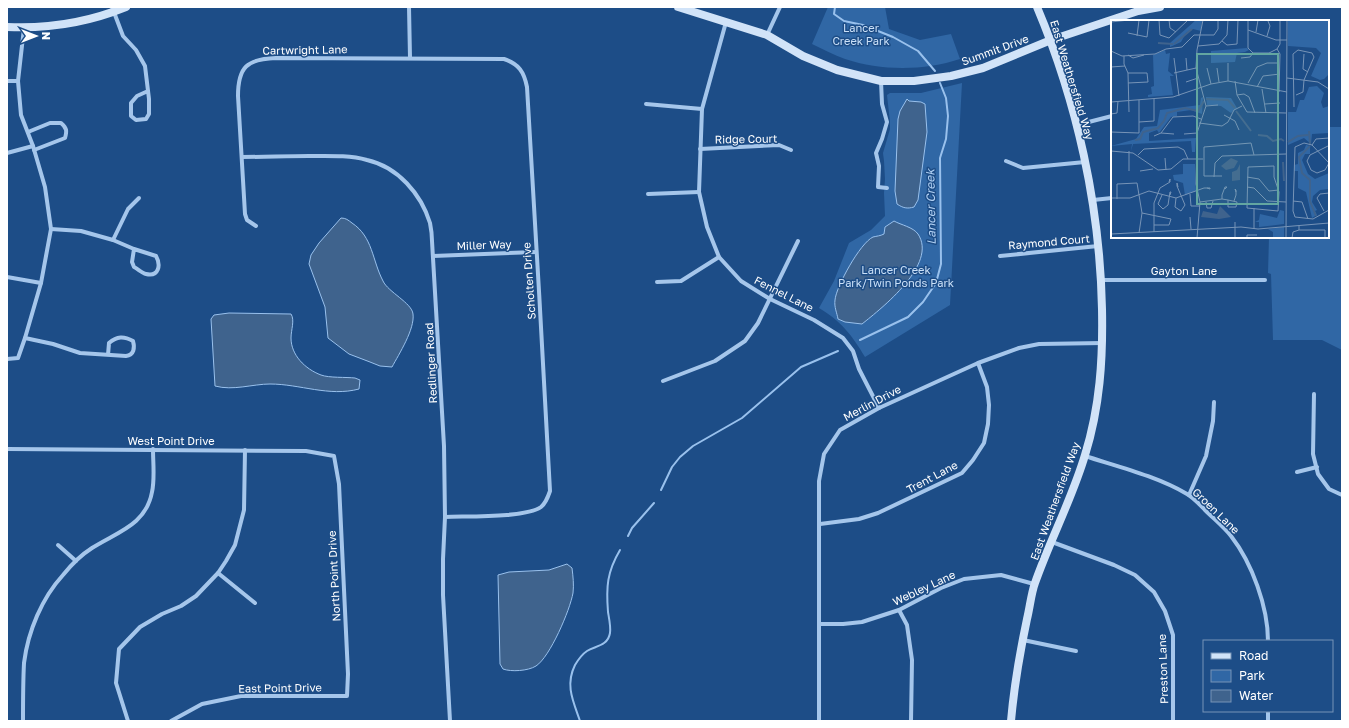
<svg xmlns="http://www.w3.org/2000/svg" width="1349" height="728" font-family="'Golos Text',sans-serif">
<rect width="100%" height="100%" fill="#1d4d87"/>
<!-- green -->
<g fill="#3067a5">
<path d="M828 7H885L889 29 920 40 951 34 960 59C924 71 881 71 845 59 834 55 823 49 812 44Z"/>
<path d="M962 83 950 305 865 357C852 335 841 321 819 308L834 281 849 243 871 230 885 216 884 193 885 179 884 161 883 153 890 129V122L887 95 890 93H921Z"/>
<polygon points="1328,127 1342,127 1342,350 1322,340 1273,340 1271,274 1268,273 1269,237 1328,237"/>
</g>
<!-- water -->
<g fill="#3f638d" stroke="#99c1ed">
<path d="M907 99 909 101 921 102 925 104 927 132 918 200 914 207C907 209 903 208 897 204L895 191 898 119 900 111Z"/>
<path d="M341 218C346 218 348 220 352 223 373 237 372 260 383 281 388 292 412 303 413 314 415 329 399 354 392 367L380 366 370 362 349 354 328 338 325 307 309 264 311 255 319 243Z"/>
<path d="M894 221C901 225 913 227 918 234 938 264 882 308 862 324L845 322 838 319C837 313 834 307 835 300 836 287 860 243 873 237 877 236 880 236 884 234L885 227Z"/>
<path d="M229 313 291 314C295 320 291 330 291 338 291 355 305 369 321 375 329 378 346 377 355 378L360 380 359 389C329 397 300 384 270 384 253 384 233 391 215 386L211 319 214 315Z"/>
<path d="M567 564 572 568C573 576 574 585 573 593 570 610 550 657 536 666 528 671 511 672 503 669L500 664 498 575 509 572 549 570Z"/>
</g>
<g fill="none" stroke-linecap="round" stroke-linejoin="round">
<!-- stream -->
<g stroke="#99c1ed" stroke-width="2">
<polyline points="835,7 834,14 844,21 863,25 893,37 918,51 935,71"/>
<polyline points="860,340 908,317 923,302 936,283 941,264 940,158 946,139 948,116 946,98 940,83"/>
<polyline points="661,490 672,467 680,457 693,446 742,418 801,367 838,351"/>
<polyline points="628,536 632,528 654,503"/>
<path d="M580 721C573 701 565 685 575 665 578 660 581 655 587 651 595 646 608 646 610 633 611 627 609 618 608 612 606 587 607 572 620 550"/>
</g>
<!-- street -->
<g stroke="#a5c6eb" stroke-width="4">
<polyline points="112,7 123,36 136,50 145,66 149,99 149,114 146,119 136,120 131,116 131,103 137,96 148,91"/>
<polyline points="409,7 410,58"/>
<polyline points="726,22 702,109 699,192 707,227 719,257 741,281 770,299 814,320 843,338 853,351 859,369 879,408"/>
<polyline points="767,35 780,7"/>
<polyline points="7,81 18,81"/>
<polyline points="881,81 882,104 887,122 882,139 876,153 879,166 878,187 887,188"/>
<polyline points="646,104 702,109"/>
<polyline points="1077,125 1112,116"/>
<path d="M28 132 50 123H61C67 128 67 131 65 138L34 150"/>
<polyline points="700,149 779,145 791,150"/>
<polyline points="7,153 33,146"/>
<path d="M242 157C264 157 287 156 309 156 329 156 349 155 367 160 398 167 421 194 430 223 431 228 432 235 432 241L444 446 445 517 443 559V595L450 721"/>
<polyline points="1006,161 1023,168 1085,162"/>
<polyline points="648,194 699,192"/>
<polyline points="1093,200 1112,198"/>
<path d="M256 226 247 220 245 214 238 96C238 67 247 59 276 58L504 59C519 64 524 72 527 87 535 222 543 356 550 491 548 497 546 503 541 507 526 518 466 516 445 517"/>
<path d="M51 229 81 231 113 240 134 249 156 256C161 265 159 277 146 274 142 273 138 269 134 267L132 262 134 249"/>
<polyline points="113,240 128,209 139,198"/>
<polyline points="433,256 536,252"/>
<polyline points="1000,256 1098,246"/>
<polyline points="7,277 41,283"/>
<polyline points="1102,280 1265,280"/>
<polyline points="657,282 681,281 719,257"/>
<path d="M25 338 53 344 80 353 126 356C134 355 135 348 133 341 124 336 117 336 109 343L108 355"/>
<polyline points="7,359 18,358 25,338 41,283 51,229 45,187 33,146 21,115 18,81 24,28"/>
<polyline points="663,381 715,361 745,341 758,323 798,241"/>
<polyline points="1314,394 1313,454 1318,474 1329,489 1342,495"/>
<polyline points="7,449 306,451 334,456 339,484 348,674 347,696 241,696 202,704 171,721"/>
<path d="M1085 456C1119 467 1156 476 1187 494 1194 498 1200 505 1205 510 1214 519 1224 527 1231 536 1252 563 1268 607 1268 641"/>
<polyline points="1297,472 1317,467"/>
<polyline points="1189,495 1206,456 1213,421 1214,402"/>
<polyline points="820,524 859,519 878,513 962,473 973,460 984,443 988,424 989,405 987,387 978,363"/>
<polyline points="1052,542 1114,565 1135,575 1154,592 1165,611 1173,635 1173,721"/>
<polyline points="58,545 76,561"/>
<polyline points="218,573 255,603"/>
<polyline points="899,610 907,625 912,660 911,721"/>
<polyline points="820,624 843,624 862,622 899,610 941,588 964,579 1001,575 1034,584"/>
<polyline points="1023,640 1076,651"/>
<path d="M23 721C23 702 23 682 24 663 28 631 42 598 63 575 71 565 81 555 92 548 117 532 146 525 152 492 155 479 153 463 153 449"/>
<polyline points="128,721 116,683 119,649 140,627 162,614 181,606 196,596 218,573 226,561 235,545 244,510 245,450"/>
<polyline points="819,721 819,481 824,454 840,430 879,408 978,363 1019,348 1039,344 1103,343"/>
<polyline points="1268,721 1268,711"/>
</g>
<!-- secondary -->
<g stroke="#d1e3f8" stroke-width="8">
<polyline points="678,7 767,35 803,56 837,70 881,81 914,81 951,76 983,68 1051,40 1138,11 1160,7"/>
<path d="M7 27C48 29 89 22 126 7"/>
<path d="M1011 721C1014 687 1020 652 1027 619 1030 607 1031 594 1035 583 1050 540 1072 499 1085 455 1100 407 1103 359 1102 309 1100 206 1077 102 1037 7"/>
</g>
</g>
<g text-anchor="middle" stroke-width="3" stroke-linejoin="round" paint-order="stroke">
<!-- park labels -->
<g font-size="11" fill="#cae0f8" stroke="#1d4d87">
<text x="861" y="32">Lancer<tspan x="861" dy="13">Creek Park</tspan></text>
<text x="896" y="274">Lancer Creek<tspan x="896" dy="13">Park/Twin Ponds Park</tspan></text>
</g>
<!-- street labels -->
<g font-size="11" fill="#fff" stroke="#1d4d87">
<text transform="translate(305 50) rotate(-1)" y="4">Cartwright Lane</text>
<text transform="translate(995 50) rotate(-20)" y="4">Summit Drive</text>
<text transform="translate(1072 80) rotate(73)" y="4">East Weathersfield Way</text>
<text transform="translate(746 139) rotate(-1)" y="4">Ridge Court</text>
<text transform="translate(1049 242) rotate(-5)" y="4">Raymond Court</text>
<text transform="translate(484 245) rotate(-2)" y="4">Miller Way</text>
<text x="1184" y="275">Gayton Lane</text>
<text transform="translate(529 281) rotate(-94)" y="4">Scholten Drive</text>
<text transform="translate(784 294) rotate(27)" y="4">Fennel Lane</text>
<text transform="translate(431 363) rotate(-93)" y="4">Redlinger Road</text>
<text transform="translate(872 403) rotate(-28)" y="4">Merlin Drive</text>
<text x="171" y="445">West Point Drive</text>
<text transform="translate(932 477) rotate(-28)" y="4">Trent Lane</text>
<text transform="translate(1055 501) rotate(-70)" y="4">East Weathersfield Way</text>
<text transform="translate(1216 511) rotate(44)" y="4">Groen Lane</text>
<text transform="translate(334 576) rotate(-93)" y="4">North Point Drive</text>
<text transform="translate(924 588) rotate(-25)" y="4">Webley Lane</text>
<text transform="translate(1163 669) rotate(-92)" y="4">Preston Lane</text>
<text transform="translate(280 688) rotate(-1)" y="4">East Point Drive</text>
</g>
<!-- water labels -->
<g font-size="12" font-style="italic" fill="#b1d0f3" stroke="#1d4d87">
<text transform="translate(931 207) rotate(-91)" y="4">Lancer Creek</text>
</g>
</g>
<!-- overview -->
<g transform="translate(1111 20)">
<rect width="218" height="218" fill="#1d4d87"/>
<path d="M85 0H91L90 11 82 9 75 13 70 22 59 27V23ZM177 0H218V54L213 59 209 60 200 56 210 33 205 28 177 26ZM136 28 138 30 134 32 126 33 124 42 100 43V31ZM54 30 55 34 59 33 57 51 63 56H59L62 75 37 77V75L41 74 40 67 43 66 42 35ZM206 66 213 73 210 82 212 88 218 86V113L201 114 200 124 193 118 177 125V92H185L189 80H193L198 67ZM92 77 91 94 80 90 66 92V96L60 97 48 113 46 110 38 113V121L85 118 84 132H81L80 121 22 124 20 131 21 124 0 126 25 119 33 107 46 106 49 90 89 85 90 78ZM95 77 120 78 126 88 120 93 110 86 96 85ZM195 125 199 126V134H194L191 140 197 154 204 159 218 153V169L209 170 202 176 201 182 206 190 204 191 206 195 201 198 195 172 187 168V151H183V145L187 144V133L193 130ZM72 144H84L85 171 74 175 72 163 63 160 62 155 72 154ZM169 190 173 191V204L148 207V202H144L148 200 149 194 166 198ZM173 207V218H162V212L157 209Z" fill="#3067a5"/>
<path d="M120 138 127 141 123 148 115 150 110 146ZM129 144V160L121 161V152L126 150ZM109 186 120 197 108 199 90 197 92 191 106 194Z" fill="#3f638d"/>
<path fill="none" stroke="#3f638d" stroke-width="2" d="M47 23 62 24M63 24 81 9M95 79 117 80 124 88M125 91 140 111M198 111 199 124M147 115 156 116 162 121 170 119 173 121M24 120 29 119 32 112 47 108 53 101 56 93 74 88 87 91 93 81M177 122 187 116 197 115M199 126 188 137 191 153 199 160V171M172 142 173 161M199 171V181L205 196"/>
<path fill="none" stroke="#7794b7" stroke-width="1" d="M48 0 49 15 58 18 77 0M58 0 59 8 65 12M137 0V28L142 33M0 2 18 0M137 10 165 20H176M145 12 147 0M17 13 36 17 38 0M26 16 28 0M156 16 159 6 157 1M111 21 116 25 126 24 127 0M87 26 108 24 116 15 117 0M0 31 11 36 44 34 55 29 71 27 83 15H103L107 9V0M142 33H158L166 29M193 34 192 49 197 52M17 35 22 38 33 35M13 36V44L17 53 18 92M63 38 68 76M75 38 76 50M130 38 139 37 142 33M0 47 14 46M96 48 100 64M106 48 108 62M63 53 85 48M176 58 207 62 218 69M117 61V43M124 61 126 75 136 92 175 93M75 62 87 58M17 63 37 62 36 53H17M137 63 146 47 156 43H168M146 67 152 56 169 54M151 69 155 93M168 72 169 34 166 29 169 24V0M126 75 133 74 138 77 144 93M0 82 62 77 100 64 117 61 176 72M154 84 169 83M95 86 107 85M183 87 182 34 187 30 201 33 203 37 193 60 192 72 185 75M0 94 6 93 7 81M113 95 124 101 128 110M28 102 43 101V79M88 103 111 106 117 102 123 90 131 86M0 112 28 113V80M50 113 63 114M73 114 86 113M43 116 50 113 62 97 82 96 90 99M201 125 205 119 218 118M217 126 199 135 196 141 200 150 206 153 214 150 218 143M0 131 22 133 47 150 60 149 72 139H92M27 135 33 129 67 127 73 130 77 139M54 138 55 150M163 146V157L168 172 167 191 136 188 137 147ZM18 151V131M29 151 42 149M111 156H93V127L140 123 143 135M103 157 104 143 111 136 175 134M136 157 148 159 158 171 168 170M136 167 143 168 156 181 175 182M79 174 80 186H89M51 175 47 184 52 189 57 185 59 172H60L59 175M0 178H19L38 171 65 178 93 168H99V169L96 168M65 178 64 187 70 191 74 185 66 166V163L67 167M6 179V164L26 163 31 193 60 199 58 205H43M111 179V175L114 167H116L114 169M123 181 125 175V170L124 169 125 172M182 181 191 182 197 199M89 182 111 179 117 180 126 182 125 187H117V180M95 182 96 188H100L102 181M213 191 206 178 209 174 218 173M79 197 80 209M184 197 182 191 184 127 193 123 201 125 218 143M184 197 202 199 218 190M188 205V210H214V218M143 209V188M43 212V183L49 168 59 162V159L58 162M28 213 31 193M0 214 130 207 147 209 218 203M86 218 89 182 85 164 86 113 95 86 85 48 86 30 92 0M124 218V202M136 218V215H146M175 218 176 0M181 218 182 212 188 210"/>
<path fill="#63a6a1" fill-opacity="0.15" stroke="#63a6a1" stroke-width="2" d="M86 34H167V184H86Z"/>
<rect width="218" height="218" fill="none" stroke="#fff" stroke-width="2"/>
</g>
<!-- border -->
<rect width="1349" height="728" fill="none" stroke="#ffffff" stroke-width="16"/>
<!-- legend -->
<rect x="1203" y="640" width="130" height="72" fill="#1d4d87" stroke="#7794b7"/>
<rect x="1211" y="653" width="20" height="6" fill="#d1e3f8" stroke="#7794b7"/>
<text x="1239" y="660" font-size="12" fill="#ffffff">Road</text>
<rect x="1211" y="670" width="20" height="12" fill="#3067a5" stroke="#7794b7"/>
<text x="1239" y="680" font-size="12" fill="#ffffff">Park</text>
<rect x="1211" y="690" width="20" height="12" fill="#3f638d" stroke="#7794b7"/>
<text x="1239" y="700" font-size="12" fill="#ffffff">Water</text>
<!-- north arrow -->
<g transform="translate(36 36) rotate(90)" stroke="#1d4d87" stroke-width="3" paint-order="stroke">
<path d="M0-3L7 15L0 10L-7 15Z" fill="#ffffff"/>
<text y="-6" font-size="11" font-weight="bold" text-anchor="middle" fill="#ffffff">N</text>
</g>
</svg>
